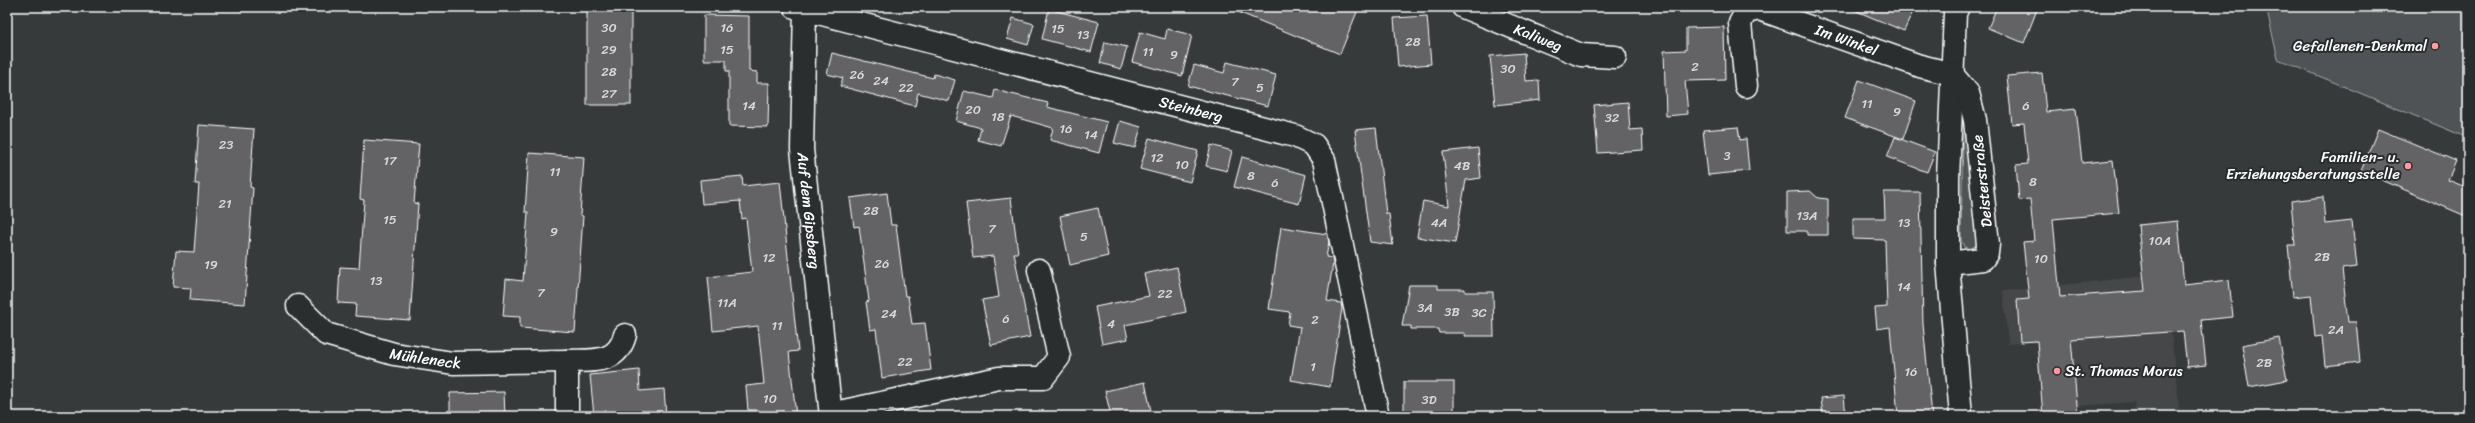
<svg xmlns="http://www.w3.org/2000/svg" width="2475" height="423" font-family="Sriracha,sans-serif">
<rect width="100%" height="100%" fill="#373a3b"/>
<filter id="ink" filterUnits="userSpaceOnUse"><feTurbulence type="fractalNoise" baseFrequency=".025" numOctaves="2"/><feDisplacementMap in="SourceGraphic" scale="8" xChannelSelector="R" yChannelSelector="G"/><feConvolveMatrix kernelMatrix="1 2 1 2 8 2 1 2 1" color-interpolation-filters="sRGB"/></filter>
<g filter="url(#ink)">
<!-- built -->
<polygon fill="#444748" points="2165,274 2180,416 2135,416 2134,402 2077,406 2071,339 2008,344 2003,291"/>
<!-- green -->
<g fill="#505354" stroke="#a8a9aa">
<polygon points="2266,7 2468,7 2468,138 2278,59"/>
<polygon points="1965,131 1980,243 1970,249 1964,247 1961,240 1963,134"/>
</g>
<!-- building -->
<g fill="#636465" stroke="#fff">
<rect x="587" y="7" width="44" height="98"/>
<polygon points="1226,7 1359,7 1340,54"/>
<polygon points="1847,7 1915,7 1904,31"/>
<polygon points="1997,7 2038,7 2024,43 1988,28"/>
<polygon points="1049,9 1099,22 1091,52 1042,39"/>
<polygon points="704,15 749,16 749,71 757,72 757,83 769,83 768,127 729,126 729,71 726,71 726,60 704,60"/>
<polygon points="1427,16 1431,64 1398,67 1394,18"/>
<polygon points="1013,18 1034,24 1028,45 1007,39"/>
<polygon points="1724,27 1725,80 1685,81 1688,114 1666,116 1664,51 1686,50 1686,28"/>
<polygon points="1167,29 1192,35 1182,76 1132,62 1140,32 1165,39"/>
<polygon points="1105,42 1127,47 1121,69 1100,63"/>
<polygon points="832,53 933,78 934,74 955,80 949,101 918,93 915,106 840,86 843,78 827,74"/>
<polygon points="1524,53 1526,81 1539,80 1540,100 1495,105 1490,56"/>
<polygon points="1227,62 1276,75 1268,106 1188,86 1194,65 1224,73"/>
<polygon points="2042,73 2046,112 2076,109 2082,163 2113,160 2119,213 2053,219 2060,297 2145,291 2138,225 2178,221 2184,285 2229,280 2233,317 2201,320 2206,365 2187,367 2183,331 2071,339 2078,416 2043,416 2037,341 2020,342 2017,300 2029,299 2023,242 2034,241 2030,199 2019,200 2016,165 2028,164 2024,123 2012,124 2007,76"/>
<polygon points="1859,80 1916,101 1903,139 1845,118"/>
<polygon points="995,90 1048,103 1047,107 1107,122 1099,153 1050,140 1053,128 1011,116 1001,146 978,140 981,128 956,121 964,91 993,98"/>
<polygon points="1628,102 1630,130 1642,129 1643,150 1598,153 1594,105"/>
<polygon points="1120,121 1141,127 1135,148 1114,143"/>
<polygon points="199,125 254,129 250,187 253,188 245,304 190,300 191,288 173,287 176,251 194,252 199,184 195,184"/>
<polygon points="1738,127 1740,140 1746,139 1749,171 1708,175 1703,130"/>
<polygon points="1376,128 1386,214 1389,214 1393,245 1370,242 1355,130"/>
<polygon points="2378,129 2456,161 2448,180 2468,188 2468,217 2361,171"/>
<polygon points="1895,137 1935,152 1927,172 1887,157"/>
<polygon points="1149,138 1198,151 1190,182 1140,169"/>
<polygon points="364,140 419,144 414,203 418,204 410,320 355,316 356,304 338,303 340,267 359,268 364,200 360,199"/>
<polygon points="1211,145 1232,151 1227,171 1206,166"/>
<polygon points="1478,148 1481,178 1466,180 1455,243 1417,237 1423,201 1449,206 1443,152"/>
<polygon points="529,153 584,157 580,215 583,216 575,332 520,328 520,317 503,316 506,279 523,281 528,212 525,212"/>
<polygon points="1242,157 1306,175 1299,204 1234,187"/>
<polygon points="742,176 743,186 780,182 798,351 789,352 796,416 760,416 759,410 748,410 746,386 764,384 758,326 713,331 708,277 752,272 746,218 742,219 740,201 702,204 700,180"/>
<polygon points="1810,191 1818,198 1828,199 1828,235 1807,235 1807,231 1787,231 1787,192"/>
<polygon points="1884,192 1920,192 1923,324 1932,416 1898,416 1890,327 1877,329 1875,308 1887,307 1885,240 1853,239 1853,218 1885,218"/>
<polygon points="887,193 891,225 896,225 905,296 908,296 912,324 925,323 931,370 882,378 876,329 870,330 866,302 869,301 859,226 854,227 850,198"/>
<polygon points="2323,197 2325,224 2352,221 2357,267 2342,269 2348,322 2356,322 2360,362 2325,366 2322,336 2315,337 2311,295 2293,297 2288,245 2295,245 2291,201"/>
<polygon points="1011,198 1018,253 1014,253 1030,337 991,345 982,300 999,297 993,256 973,258 966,203"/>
<polygon points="1098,208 1108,256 1070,265 1060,216"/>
<polygon points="1281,227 1327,234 1329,242 1326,257 1332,258 1333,263 1327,301 1341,303 1342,308 1330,387 1291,380 1300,327 1288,325 1290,312 1269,309"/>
<polygon points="1177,267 1186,312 1125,325 1128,339 1102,344 1095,307 1149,296 1144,274"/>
<polygon points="1409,285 1438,285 1438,289 1465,289 1465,292 1493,292 1494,336 1465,336 1465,333 1439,333 1438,329 1411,329 1411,326 1402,326"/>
<polygon points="2279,338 2287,380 2249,387 2242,345"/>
<polygon points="639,370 640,391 664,389 666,416 594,416 590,375"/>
<polygon points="1145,382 1152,416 1111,416 1105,391"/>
<rect x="1404" y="382" width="50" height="34"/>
<polygon points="504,392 505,416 450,416 450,393"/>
<polygon points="1844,396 1846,416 1823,416 1821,398"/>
</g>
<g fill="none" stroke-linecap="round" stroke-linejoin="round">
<defs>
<g id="street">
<path id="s1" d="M795 7 1295 136 1314 145 1324 160 1378 416"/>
<path id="s2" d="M805 7 802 149 831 416"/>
<path id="s3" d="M1463 7 1581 55 1615 57"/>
<polyline points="1958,7 1955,13 1948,178 1948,263 1961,416"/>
<path id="s4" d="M1746 86 1740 23 1746 12 1759 9 1920 66 1952 74"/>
<polyline points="1948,263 1983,259 1987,253 1988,244 1975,120 1968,93 1952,74"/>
<path id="s5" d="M298 306 326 334 394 354 453 363 567 361V416"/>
<path d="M567 361C592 360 617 365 625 335"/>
<polyline points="830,414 999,378 1043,378 1059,357 1039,270"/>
</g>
</defs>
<!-- street casing -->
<use href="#street" stroke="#fff" stroke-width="25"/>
<!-- street -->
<use href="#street" stroke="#2a2d2e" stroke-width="22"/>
</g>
</g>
<!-- markers -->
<g fill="#ff9aa2" stroke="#2a2d2e" stroke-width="1.5">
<circle cx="2435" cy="46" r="4"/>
<circle cx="2408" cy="166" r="4"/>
<circle cx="2057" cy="371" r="4"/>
</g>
<g text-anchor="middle" stroke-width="4" stroke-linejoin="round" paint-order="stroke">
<!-- number labels -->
<g font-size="13" fill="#d8d8d8">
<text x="609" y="32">30</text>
<text x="727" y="32">16</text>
<text x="1058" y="33">15</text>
<text x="1083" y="39">13</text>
<text x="1413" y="46">28</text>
<text x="609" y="54">29</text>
<text x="727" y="54">15</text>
<text x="1148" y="56">11</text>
<text x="1174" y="59">9</text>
<text x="1695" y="71">2</text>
<text x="1508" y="73">30</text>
<text x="609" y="76">28</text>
<text x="857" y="79">26</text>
<text x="881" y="85">24</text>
<text x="1235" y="86">7</text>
<text x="906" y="92">22</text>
<text x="1260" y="92">5</text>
<text x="609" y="98">27</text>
<text x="1867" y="108">11</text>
<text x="749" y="110">14</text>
<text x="2026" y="110">6</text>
<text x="973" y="114">20</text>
<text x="1897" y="116">9</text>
<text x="998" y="121">18</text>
<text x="1612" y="122">32</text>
<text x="1066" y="133">16</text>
<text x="1091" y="139">14</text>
<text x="226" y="149">23</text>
<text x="1727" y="160">3</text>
<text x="1157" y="162">12</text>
<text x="390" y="165">17</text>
<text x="1182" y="169">10</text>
<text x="1462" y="170">4B</text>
<text x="555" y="176">11</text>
<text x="1251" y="180">8</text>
<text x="2033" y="186">8</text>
<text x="1275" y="187">6</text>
<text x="225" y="208">21</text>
<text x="871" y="215">28</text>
<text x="1807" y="220">13A</text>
<text x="390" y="224">15</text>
<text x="1439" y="227">4A</text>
<text x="1904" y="227">13</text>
<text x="992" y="233">7</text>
<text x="554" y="236">9</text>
<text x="1084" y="241">5</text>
<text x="2160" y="245">10A</text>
<text x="2322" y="261">2B</text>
<text x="769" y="262">12</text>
<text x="2041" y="263">10</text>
<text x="882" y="268">26</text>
<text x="211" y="269">19</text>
<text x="376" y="285">13</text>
<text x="1904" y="291">14</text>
<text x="541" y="297">7</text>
<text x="1165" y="298">22</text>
<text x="727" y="307">11A</text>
<text x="1425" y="312">3A</text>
<text x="1452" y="316">3B</text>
<text x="1479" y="317">3C</text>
<text x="889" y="318">24</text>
<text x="1006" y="323">6</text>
<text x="1315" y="324">2</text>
<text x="1111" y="328">4</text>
<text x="777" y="330">11</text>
<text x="2336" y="334">2A</text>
<text x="905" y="366">22</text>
<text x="2264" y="367">2B</text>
<text x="1313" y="371">1</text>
<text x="1911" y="376">16</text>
<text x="770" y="403">10</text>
<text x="1429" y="404">3D</text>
</g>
<!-- street labels -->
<g font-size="15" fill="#fff" stroke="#2a2d2e">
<text dy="5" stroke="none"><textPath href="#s3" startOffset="81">Kaliweg</textPath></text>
<text dy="5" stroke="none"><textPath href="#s4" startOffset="182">Im Winkel</textPath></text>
<text dy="5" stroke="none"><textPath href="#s1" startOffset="409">Steinberg</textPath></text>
<text transform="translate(1982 181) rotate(-96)" y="5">Deisterstraße</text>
<text dy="5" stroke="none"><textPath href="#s2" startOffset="204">Auf dem Gipsberg</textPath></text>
<text dy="5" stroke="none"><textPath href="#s5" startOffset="142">Mühleneck</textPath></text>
</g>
<!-- poi labels -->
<g font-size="15" fill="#fff" stroke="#2a2d2e" text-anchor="end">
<text x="2427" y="51">Gefallenen-Denkmal</text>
<text x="2400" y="162">Familien- u.<tspan x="2400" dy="17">Erziehungsberatungsstelle</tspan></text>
<text x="2065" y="376" text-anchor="start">St. Thomas Morus</text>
</g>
</g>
<!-- margin -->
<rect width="2475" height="423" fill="none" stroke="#2a2d2e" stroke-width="24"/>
<rect x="12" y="12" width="2451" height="399" fill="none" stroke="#fff" stroke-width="1.5" filter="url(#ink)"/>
</svg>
